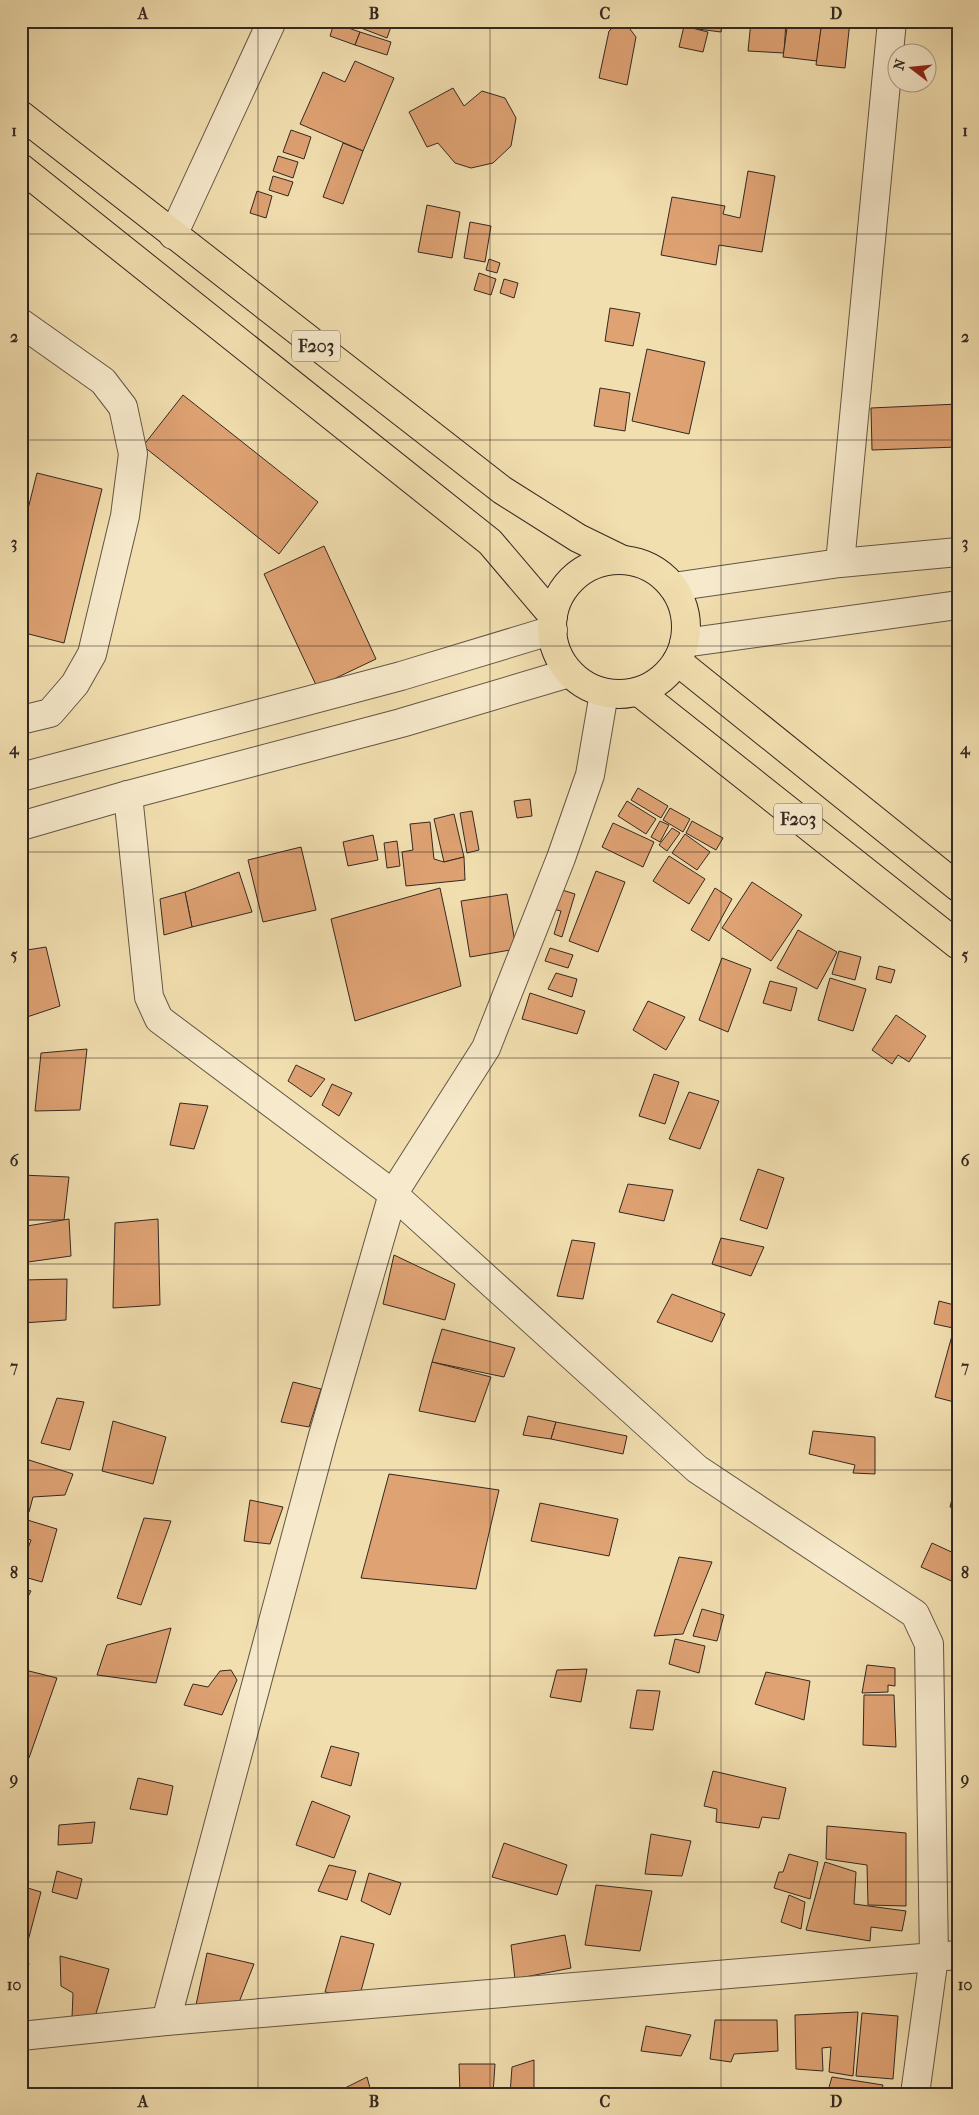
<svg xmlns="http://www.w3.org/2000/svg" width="979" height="2115" font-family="'IM FELL French Canon',serif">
<rect width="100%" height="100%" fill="#f2dfb0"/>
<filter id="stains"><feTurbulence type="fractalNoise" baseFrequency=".004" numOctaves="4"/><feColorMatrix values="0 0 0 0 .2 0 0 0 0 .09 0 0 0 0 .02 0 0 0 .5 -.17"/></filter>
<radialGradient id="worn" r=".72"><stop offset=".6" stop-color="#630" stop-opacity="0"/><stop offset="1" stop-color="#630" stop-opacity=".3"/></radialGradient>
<!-- building -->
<g fill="#dfa273" stroke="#332821">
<polygon points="343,21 393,21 387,38"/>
<polygon points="620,21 624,21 636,37 627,85 599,78 609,31"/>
<polygon points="691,21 723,21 721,32 690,28"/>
<polygon points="751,21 786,21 784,53 748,51"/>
<polygon points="788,21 822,21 817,61 783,57"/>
<polygon points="822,21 850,21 845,68 816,65"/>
<polygon points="334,23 360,32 355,45 330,36"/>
<polygon points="684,26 708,32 703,52 679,47"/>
<polygon points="360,32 391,42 387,55 355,45"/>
<polygon points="355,61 394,78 363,151 300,124 323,72 345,82"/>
<polygon points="453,88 464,106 482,91 505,98 516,118 511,146 493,163 471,168 455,163 438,143 427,147 409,112"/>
<polygon points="291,130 311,137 304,159 283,152"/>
<polygon points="343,143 363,151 343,204 323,197"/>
<polygon points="278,156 298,162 293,178 273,171"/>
<polygon points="748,171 775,176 762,252 719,245 716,265 661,255 672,197 725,206 723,214 740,218"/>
<polygon points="273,176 293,182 288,196 269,190"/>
<polygon points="257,191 272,196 266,218 250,213"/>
<polygon points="427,205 460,212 452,258 418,252"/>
<polygon points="470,222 491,226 485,262 464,258"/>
<polygon points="489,259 500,263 497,273 486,270"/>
<polygon points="479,273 496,279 491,295 474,290"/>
<polygon points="504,279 518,283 514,298 500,293"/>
<polygon points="610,308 640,313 633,346 605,341"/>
<polygon points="647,349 705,362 689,434 632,421"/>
<polygon points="600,388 630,393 625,431 594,426"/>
<polygon points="183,395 318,502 279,554 143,446"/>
<polygon points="958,404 958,447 872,450 871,408"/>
<polygon points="37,473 102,489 64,643 21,632 21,537"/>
<polygon points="324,546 376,659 317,687 264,574"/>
<polygon points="638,788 668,806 661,818 631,800"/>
<polygon points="530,799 532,816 517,818 514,801"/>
<polygon points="627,801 656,819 646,834 618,816"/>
<polygon points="670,808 690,819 683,832 663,820"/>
<polygon points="472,811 479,850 467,853 460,813"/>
<polygon points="454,814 464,857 444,862 434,819"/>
<polygon points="660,821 669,825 660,842 651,837"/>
<polygon points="692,821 723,838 716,850 686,833"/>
<polygon points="430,822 434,859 444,862 464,857 465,880 406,886 402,852 413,850 410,824"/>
<polygon points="613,823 654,842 643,867 602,847"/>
<polygon points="672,828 680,833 667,851 659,845"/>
<polygon points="685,834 710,852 697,870 672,853"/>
<polygon points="373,835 378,860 348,866 343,842"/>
<polygon points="397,841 400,866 387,868 384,843"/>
<polygon points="301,847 316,910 263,922 248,860"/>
<polygon points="669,856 705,879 689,904 653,881"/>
<polygon points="596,871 625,882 598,952 569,941"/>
<polygon points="239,872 252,912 192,927 185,892"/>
<polygon points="752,882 802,915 771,961 722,928"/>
<polygon points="440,888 461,986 355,1021 331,919"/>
<polygon points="715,888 732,899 709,941 691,930"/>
<polygon points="559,889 575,894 562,937 554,934 561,911 553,909"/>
<polygon points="185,892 192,927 164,935 160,899"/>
<polygon points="507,894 516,949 470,957 461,901"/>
<polygon points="798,930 837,952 817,989 777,968"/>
<polygon points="46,947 60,1006 21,1019 21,951"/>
<polygon points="550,948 573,955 568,968 545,961"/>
<polygon points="839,951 861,957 855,980 832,974"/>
<polygon points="722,958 751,969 728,1032 699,1020"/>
<polygon points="879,966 895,970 891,983 876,979"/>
<polygon points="556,973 577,979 572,997 548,989"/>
<polygon points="830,978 866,989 853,1031 818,1020"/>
<polygon points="770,981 797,988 791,1011 763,1003"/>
<polygon points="530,993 585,1011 577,1034 522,1019"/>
<polygon points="648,1001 685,1017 666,1050 633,1030"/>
<polygon points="896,1015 926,1036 909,1062 898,1055 892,1064 872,1050"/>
<polygon points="87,1049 80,1110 35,1111 41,1053"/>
<polygon points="296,1065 325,1079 311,1097 288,1081"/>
<polygon points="654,1074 679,1082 665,1124 639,1116"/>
<polygon points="332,1084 352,1093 339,1116 322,1105"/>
<polygon points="958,1088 958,1100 952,1095"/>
<polygon points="689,1092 719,1101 700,1149 669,1139"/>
<polygon points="180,1103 208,1106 194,1149 170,1145"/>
<polygon points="758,1169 784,1178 767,1229 740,1220"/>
<polygon points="21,1175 69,1177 64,1220 21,1220"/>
<polygon points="628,1184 673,1190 664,1221 619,1212"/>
<polygon points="69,1219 71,1256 21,1263 21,1227"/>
<polygon points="158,1219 160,1305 113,1308 115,1223"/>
<polygon points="721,1238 764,1247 751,1276 712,1264"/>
<polygon points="572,1240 595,1243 583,1299 557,1296"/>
<polygon points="394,1255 455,1284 445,1320 383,1304"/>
<polygon points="67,1279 66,1320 23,1323 23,1280"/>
<polygon points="672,1294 725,1314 712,1342 657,1322"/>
<polygon points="939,1301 958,1306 958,1329 934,1324"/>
<polygon points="442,1329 515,1348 504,1377 432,1362"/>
<polygon points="953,1332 958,1334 958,1403 935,1397"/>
<polygon points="432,1362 491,1377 475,1422 419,1411"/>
<polygon points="293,1382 321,1389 309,1427 281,1422"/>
<polygon points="57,1398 84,1402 70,1450 41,1443"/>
<polygon points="528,1416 556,1422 551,1439 523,1435"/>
<polygon points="113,1421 166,1437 153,1484 102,1471"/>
<polygon points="556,1422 627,1436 623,1454 551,1439"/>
<polygon points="813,1431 875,1437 875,1474 853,1473 855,1465 809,1454"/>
<polygon points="29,1460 73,1474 65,1495 33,1497 29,1512 21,1507 21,1489"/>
<polygon points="389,1474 499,1490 476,1589 361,1578"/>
<polygon points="958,1476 958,1509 950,1507"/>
<polygon points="250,1500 283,1507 270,1544 244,1541"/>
<polygon points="540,1503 618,1519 609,1556 531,1541"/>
<polygon points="144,1518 171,1521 141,1605 117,1598"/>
<polygon points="24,1519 57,1529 42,1582 21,1576 21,1567 31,1540 21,1537 21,1527"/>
<polygon points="932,1543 958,1555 958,1584 921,1567"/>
<polygon points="679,1557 712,1562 683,1634 654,1636"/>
<polygon points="21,1588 31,1591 21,1610"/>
<polygon points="702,1609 724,1615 717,1641 693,1636"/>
<polygon points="171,1628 156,1683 97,1675 107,1645"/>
<polygon points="675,1639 705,1646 699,1673 669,1664"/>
<polygon points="867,1665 895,1668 895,1686 888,1685 888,1692 862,1693"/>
<polygon points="21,1669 57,1678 29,1758 21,1756"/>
<polygon points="587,1669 581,1702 550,1697 557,1670"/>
<polygon points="231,1670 237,1680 222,1715 184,1705 193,1684 208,1687 220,1671"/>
<polygon points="766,1672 810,1681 804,1720 755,1704"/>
<polygon points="637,1690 660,1691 653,1730 630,1728"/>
<polygon points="864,1695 894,1695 896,1747 863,1745"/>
<polygon points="331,1746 359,1753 351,1786 321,1777"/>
<polygon points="713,1771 786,1788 779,1819 762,1817 759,1828 716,1822 717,1809 704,1806"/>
<polygon points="138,1778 173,1786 167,1815 130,1809"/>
<polygon points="312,1801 350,1816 334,1858 296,1845"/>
<polygon points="95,1822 92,1843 58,1845 59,1825"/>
<polygon points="827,1826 906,1833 906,1906 868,1905 867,1865 826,1859"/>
<polygon points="651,1834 691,1841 682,1876 645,1874"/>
<polygon points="504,1843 567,1865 557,1895 492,1877"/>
<polygon points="789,1854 818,1862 810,1899 774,1888 779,1872 783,1872"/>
<polygon points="825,1862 856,1872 854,1904 906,1911 902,1931 871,1927 870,1941 806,1930"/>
<polygon points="329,1865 356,1871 347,1900 318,1891"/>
<polygon points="57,1871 82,1879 77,1899 52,1892"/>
<polygon points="369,1873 401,1883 390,1915 361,1901"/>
<polygon points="596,1885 652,1891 640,1951 585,1945"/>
<polygon points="21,1886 41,1892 25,1952 21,1951"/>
<polygon points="789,1895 805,1902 801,1929 781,1922"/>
<polygon points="565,1935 571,1968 515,1979 511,1945"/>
<polygon points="341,1936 374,1944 359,1998 325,1992"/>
<polygon points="207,1953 254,1964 234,2015 196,2005"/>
<polygon points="60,1956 109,1969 95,2017 72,2018 73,1993 61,1986"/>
<polygon points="21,1961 29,1963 21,1995"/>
<polygon points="858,2012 853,2076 829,2072 831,2047 822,2048 823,2071 796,2069 795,2015"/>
<polygon points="862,2013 898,2016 893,2079 856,2076"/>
<polygon points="715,2020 777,2020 778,2051 734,2054 731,2062 710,2059"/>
<polygon points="646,2026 691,2035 681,2056 641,2051"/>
<polygon points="534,2060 534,2094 510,2094 512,2067"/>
<polygon points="459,2064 495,2064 493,2094 460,2094"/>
<polygon points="367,2077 370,2088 380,2089 380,2094 346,2094 345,2088"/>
<polygon points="832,2077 883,2085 881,2094 827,2094"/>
<polygon points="251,2088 251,2094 220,2094 220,2091"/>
</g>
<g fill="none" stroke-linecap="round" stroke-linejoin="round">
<defs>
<g id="minor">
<polyline points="173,235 272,21"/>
<polyline points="21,323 103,381 123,407 133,454 125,516 92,654 75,684 50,713 21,720"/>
<polyline points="840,563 892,21"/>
<polyline points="673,587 840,563 958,552"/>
<polyline points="684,643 958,605"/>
<polyline points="21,777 401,676 553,630"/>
<polyline points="128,795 149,997 159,1019 393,1194 697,1469 915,1614 929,1644 934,1957 915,2094"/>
<polyline points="21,826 128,795 401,723 569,673"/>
<polyline points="166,2021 322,1439 393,1194 486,1048 561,858 590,775 604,693"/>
<polyline points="21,2036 166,2021 958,1955"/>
</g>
<g id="major">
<polyline points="21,115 502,490 578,538 623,560"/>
<polyline points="21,168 490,542 553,616"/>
<circle cx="619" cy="627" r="67"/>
<polyline points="677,661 958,887"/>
<polyline points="639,692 958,945"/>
</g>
</defs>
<!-- minor casing -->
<use href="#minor" stroke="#635645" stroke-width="30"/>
<!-- major casing -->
<use href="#major" stroke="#332821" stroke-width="30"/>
<!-- minor -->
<use href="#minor" stroke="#f7eacc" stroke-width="28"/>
<!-- major -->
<use href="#major" stroke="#f2dfb0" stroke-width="28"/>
</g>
<!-- grid -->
<path fill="none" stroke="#332821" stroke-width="1" stroke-opacity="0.55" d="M258 21V2094M490 21V2094M721 21V2094M21 234H958M21 440H958M21 646H958M21 852H958M21 1058H958M21 1264H958M21 1470H958M21 1676H958M21 1882H958"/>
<g text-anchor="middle" stroke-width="4.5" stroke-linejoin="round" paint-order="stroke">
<!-- shield labels -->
<g fill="#f7eacc" stroke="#6e6254" stroke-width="1">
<rect x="292" y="330.5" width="48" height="31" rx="4"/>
<rect x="774" y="803.5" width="48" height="31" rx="4"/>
</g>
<g font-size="18" font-weight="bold" fill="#332821">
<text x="316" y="352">F203</text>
<text x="798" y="825">F203</text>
</g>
</g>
<!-- margin -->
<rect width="979" height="2115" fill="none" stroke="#f2dfb0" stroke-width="55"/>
<!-- north arrow -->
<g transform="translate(912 68) rotate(286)"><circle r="24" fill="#f7eacc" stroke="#a99c88"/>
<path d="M0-4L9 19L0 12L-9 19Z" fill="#8f2418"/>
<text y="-8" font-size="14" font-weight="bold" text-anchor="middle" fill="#332821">N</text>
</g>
<rect x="28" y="28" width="924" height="2060" fill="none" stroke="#332821" stroke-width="2"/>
<g font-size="16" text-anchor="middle" font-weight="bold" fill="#332821">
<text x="143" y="19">A</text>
<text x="374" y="19">B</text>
<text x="605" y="19">C</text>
<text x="836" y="19">D</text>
<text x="14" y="136">1</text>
<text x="965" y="136">1</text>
<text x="14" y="342">2</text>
<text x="965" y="342">2</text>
<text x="14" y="548">3</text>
<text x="965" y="548">3</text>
<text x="14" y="754">4</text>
<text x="965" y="754">4</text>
<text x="14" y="960">5</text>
<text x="965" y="960">5</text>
<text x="14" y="1166">6</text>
<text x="965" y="1166">6</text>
<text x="14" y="1372">7</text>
<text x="965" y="1372">7</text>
<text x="14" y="1578">8</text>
<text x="965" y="1578">8</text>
<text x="14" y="1784">9</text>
<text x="965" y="1784">9</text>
<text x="14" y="1990">10</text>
<text x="965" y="1990">10</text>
<text x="143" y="2107">A</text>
<text x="374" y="2107">B</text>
<text x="605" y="2107">C</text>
<text x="836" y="2107">D</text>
</g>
<rect width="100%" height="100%" filter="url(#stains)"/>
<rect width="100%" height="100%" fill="url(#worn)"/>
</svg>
